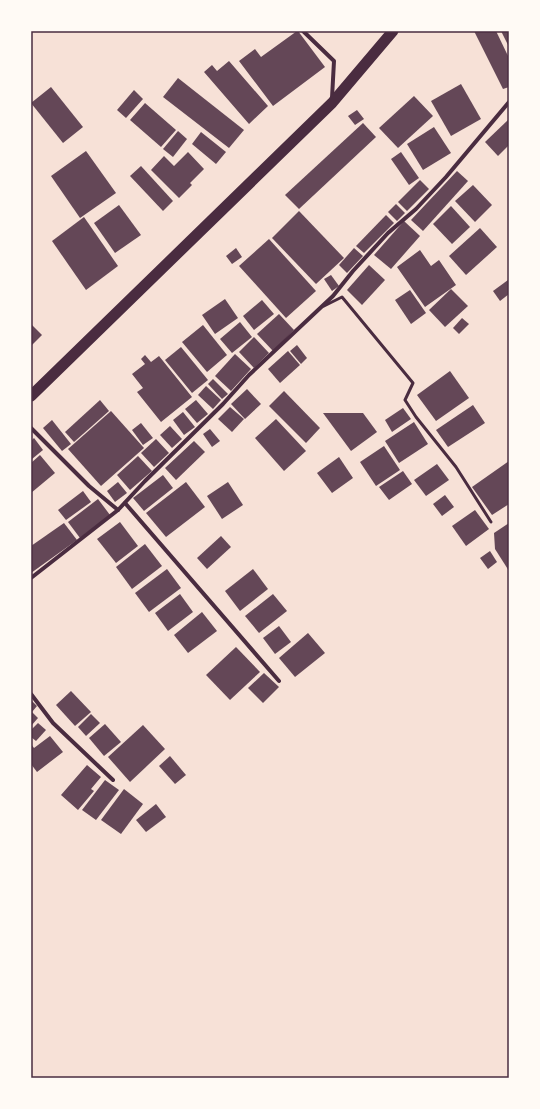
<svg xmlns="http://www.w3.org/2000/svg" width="540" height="1109" font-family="'PT Sans Narrow',sans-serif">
<rect width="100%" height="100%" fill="#f7e1d7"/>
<!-- building -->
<g fill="#644757">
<polygon points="297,31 298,31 325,67 273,106 239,61 255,49 261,57"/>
<polygon points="474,31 496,31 509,58 509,87 503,89"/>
<polygon points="501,31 509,31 509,47"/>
<polygon points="229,61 268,106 249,124 204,72 212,65 217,71"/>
<polygon points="178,78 244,130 229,148 163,97"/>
<polygon points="461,84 481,119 451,136 431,101"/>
<polygon points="51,87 83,127 63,143 31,103"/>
<polygon points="134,90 143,99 126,118 117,110"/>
<polygon points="414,96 433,116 398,148 379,128"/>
<polygon points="145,103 176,130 161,147 130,120"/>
<polygon points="357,110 364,119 355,125 348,116"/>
<polygon points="509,119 509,145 498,156 485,142"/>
<polygon points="363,123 376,137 299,209 285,195"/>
<polygon points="434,127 451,153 423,170 407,144"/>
<polygon points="178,131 187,139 173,157 163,149"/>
<polygon points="201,132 226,152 216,164 192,144"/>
<polygon points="86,151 116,193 80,218 51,176"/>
<polygon points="188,152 204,169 190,183 192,185 179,198 151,170 164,156 174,166"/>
<polygon points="401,152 419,178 409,185 391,159"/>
<polygon points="141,166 173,201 163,211 130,176"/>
<polygon points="457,171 468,181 423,231 411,220"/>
<polygon points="420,180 429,189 407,211 398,202"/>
<polygon points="473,185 492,205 475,222 455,201"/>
<polygon points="396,204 405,213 397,221 388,212"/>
<polygon points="119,205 141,235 115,253 94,223"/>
<polygon points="451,206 470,227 452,244 433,224"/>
<polygon points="299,211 344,258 316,284 272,238"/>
<polygon points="386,215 394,223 364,253 356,246"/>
<polygon points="84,217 118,266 86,290 52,241"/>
<polygon points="404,221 420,236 391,269 374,255"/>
<polygon points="480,228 497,247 466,275 449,256"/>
<polygon points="269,239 316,291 286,318 239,266"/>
<polygon points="236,248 242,257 232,264 226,256"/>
<polygon points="354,248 363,256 347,273 339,265"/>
<polygon points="420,250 431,266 439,260 456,285 425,307 397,267"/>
<polygon points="369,265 385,280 362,305 347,290"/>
<polygon points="331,275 339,286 332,291 324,279"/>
<polygon points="508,280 509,294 500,301 493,291"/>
<polygon points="451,289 468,306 445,327 429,310"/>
<polygon points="410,290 426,313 411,324 395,300"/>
<polygon points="225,299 238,318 215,334 202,315"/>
<polygon points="262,300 274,314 254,330 243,316"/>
<polygon points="279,314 294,330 273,351 257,334"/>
<polygon points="462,318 469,324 459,334 453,328"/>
<polygon points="240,322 252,337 232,353 220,339"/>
<polygon points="31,324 42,335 31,346"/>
<polygon points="203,325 227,355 207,372 182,342"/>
<polygon points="254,337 269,353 254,368 239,352"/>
<polygon points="297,345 307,358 301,364 290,351"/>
<polygon points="181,347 208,380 192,393 165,360"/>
<polygon points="288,351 300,365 280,383 268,369"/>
<polygon points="235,354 251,369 231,391 215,376"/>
<polygon points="145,355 151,362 159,356 192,397 161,422 137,392 143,388 132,374 145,364 141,359"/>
<polygon points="450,371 469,398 436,421 417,395"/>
<polygon points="213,379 228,394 222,399 208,384"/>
<polygon points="206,386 221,400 213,409 198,395"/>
<polygon points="247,389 261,404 245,419 231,404"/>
<polygon points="284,391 320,428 306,443 269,406"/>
<polygon points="100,400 109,411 74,442 65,432"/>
<polygon points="196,400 208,414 197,423 185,409"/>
<polygon points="473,405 485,423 448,447 436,430"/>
<polygon points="230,407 244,419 232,432 218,419"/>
<polygon points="403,408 411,419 392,432 385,420"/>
<polygon points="111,411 144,448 101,486 68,449"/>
<polygon points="183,412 195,427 184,435 173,420"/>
<polygon points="323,413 363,413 377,432 351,451"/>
<polygon points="276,419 306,451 284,471 255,438"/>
<polygon points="52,420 71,444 62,451 43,428"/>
<polygon points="414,422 428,444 399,463 385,441"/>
<polygon points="141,423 153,438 143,445 132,430"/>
<polygon points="170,426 182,439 172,448 160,435"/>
<polygon points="210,429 220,441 212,447 203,434"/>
<polygon points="34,438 43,450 32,459 31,441"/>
<polygon points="156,439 169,453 154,467 141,453"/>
<polygon points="194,441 205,452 176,480 165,468"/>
<polygon points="384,446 400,470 376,486 360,462"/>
<polygon points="40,455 55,473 31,493 31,463"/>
<polygon points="138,456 152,471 130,490 117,475"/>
<polygon points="339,457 353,478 332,493 317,473"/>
<polygon points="509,461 509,504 492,515 472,487"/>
<polygon points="437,464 449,480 426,496 414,480"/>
<polygon points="403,471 412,484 389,500 379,487"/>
<polygon points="163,475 173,488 144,511 133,498"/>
<polygon points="118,482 127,493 115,502 107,491"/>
<polygon points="186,482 205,507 166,537 146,513"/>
<polygon points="228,482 243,505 222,519 207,496"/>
<polygon points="83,491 91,502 66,520 58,510"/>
<polygon points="445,495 454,507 442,516 433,504"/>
<polygon points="98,499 110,515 80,538 68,522"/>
<polygon points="475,510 489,529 466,546 452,526"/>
<polygon points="120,522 138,546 116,563 97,539"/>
<polygon points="64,523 77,540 31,573 31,546"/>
<polygon points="509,523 509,571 495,549 494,533"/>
<polygon points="221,536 231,547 207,569 197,558"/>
<polygon points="145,544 162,566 132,589 116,567"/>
<polygon points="490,551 497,562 488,569 480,558"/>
<polygon points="167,569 181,588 149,612 135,593"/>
<polygon points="253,569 268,589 240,611 225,591"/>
<polygon points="180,594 193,612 168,631 155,613"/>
<polygon points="273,594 287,611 259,633 245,616"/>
<polygon points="202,612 217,631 188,653 174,635"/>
<polygon points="279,626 291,642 275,654 263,638"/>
<polygon points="308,633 325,653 295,677 279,658"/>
<polygon points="236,647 260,672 230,700 206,675"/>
<polygon points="264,673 279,687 263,703 248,688"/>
<polygon points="71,691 91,712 75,726 56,705"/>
<polygon points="31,700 37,706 32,712 38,718 31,726"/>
<polygon points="91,714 100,723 86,736 78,727"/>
<polygon points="38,723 46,730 36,741 31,737 31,730"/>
<polygon points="105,724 121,742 104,756 89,738"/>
<polygon points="143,725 165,749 130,782 108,757"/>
<polygon points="50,736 63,752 37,772 31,764 31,744 34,748"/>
<polygon points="170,756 186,775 175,784 159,766"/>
<polygon points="87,765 101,777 91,789 94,791 78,810 61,795"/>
<polygon points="105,780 119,790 96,820 82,810"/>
<polygon points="124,789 143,804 121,834 101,820"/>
<polygon points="156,804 166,817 146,832 136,820"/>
</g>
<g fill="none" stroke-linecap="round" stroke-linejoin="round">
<!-- service -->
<polyline stroke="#4a2c40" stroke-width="3" points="324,306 342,297 413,383 405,400 416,417 456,467 491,522"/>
<!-- minor -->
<g stroke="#4a2c40" stroke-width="4">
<polyline points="303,31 334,61 332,98"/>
<polyline points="31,428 89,486 118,510"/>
<polyline points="125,503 279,681"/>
<polyline points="31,578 118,510 145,481 223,404 249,375 333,296 353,271 388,233 416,209 446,177 509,102"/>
<polyline points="31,694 53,723 113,780"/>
</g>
<!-- trunk -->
<polyline stroke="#4a2c40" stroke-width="11" points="31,396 332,103 393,31"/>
</g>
<!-- border -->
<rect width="540" height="1109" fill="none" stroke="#fffaf5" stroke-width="64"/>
<rect x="32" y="32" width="476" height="1045" fill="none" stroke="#4a2c40" stroke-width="1.5"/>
</svg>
